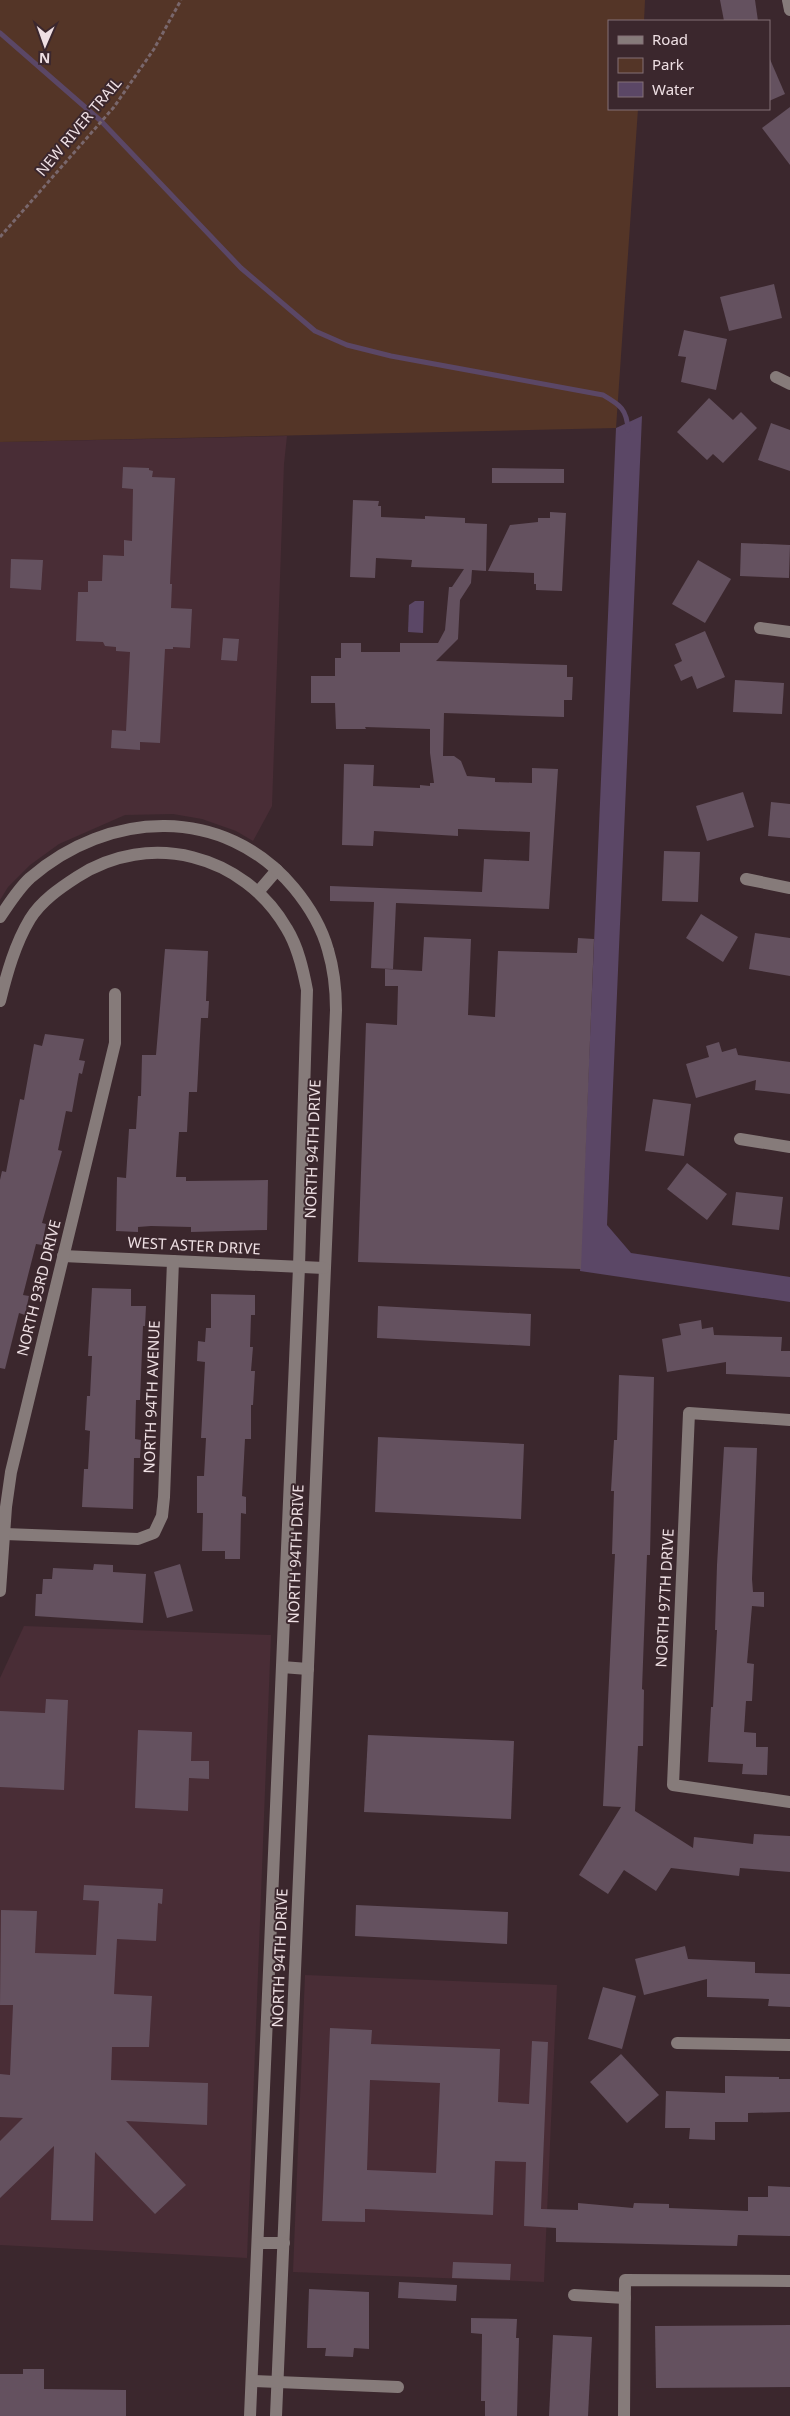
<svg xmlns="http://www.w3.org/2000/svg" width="790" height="2416" font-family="'Noto Sans',sans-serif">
<rect width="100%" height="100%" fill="#3b272d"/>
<!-- built -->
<g fill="#492d36">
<polygon points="287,436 284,464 272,806 253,841 236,831 202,819 173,814 125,815 59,844 30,865 8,887 0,900 0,442"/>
<polygon points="24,1626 271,1635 247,2258 0,2245 0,1678"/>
<polygon points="305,1975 557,1985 544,2282 293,2272"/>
</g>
<!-- green -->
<polygon fill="#543527" points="0,0 645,0 644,21 609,21 609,109 638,109 616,428 0,442"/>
<!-- water -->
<g fill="#5b4766">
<polygon points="642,416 607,1225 631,1253 790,1277 790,1302 580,1271 616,428"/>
<polygon points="415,601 424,601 423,633 408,632 409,605"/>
</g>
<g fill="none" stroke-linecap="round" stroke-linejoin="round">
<!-- stream -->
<path stroke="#5b4766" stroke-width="5" d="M0 33 101 121 241 268 315 331 347 345 391 356 603 395C620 405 627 409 628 430"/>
</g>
<!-- building -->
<g fill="#64515f" fill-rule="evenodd">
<polygon points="720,0 755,0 758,21 724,21"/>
<polygon points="769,57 785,94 769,101"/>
<polygon points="790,107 790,165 762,128"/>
<polygon points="774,284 782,318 729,331 720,297"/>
<polygon points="684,330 727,339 716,390 681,382 686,357 678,356"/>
<polygon points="709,398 733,420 741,412 757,428 723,463 713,454 707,460 677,432"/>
<polygon points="771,423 790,430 790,471 758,460"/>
<polygon points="123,467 149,468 149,470 153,471 152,477 175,478 170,584 172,584 171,608 192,609 190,648 173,647 173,649 165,649 160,743 140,742 140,750 111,748 112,730 126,731 130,652 116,651 116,647 105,646 103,642 76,641 78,592 88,592 88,581 102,581 103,555 124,556 124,540 132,541 133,489 122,488"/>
<polygon points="492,468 564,469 564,483 492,483"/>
<polygon points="353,500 379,501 378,506 381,506 381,517 425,519 425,516 465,518 465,523 487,524 486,571 472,570 471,583 460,600 458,639 436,661 567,665 567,677 573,677 572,700 564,700 564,717 444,713 443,756 454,756 461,761 467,776 495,778 495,782 532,783 532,768 558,769 549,909 396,903 393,969 371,968 374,902 330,901 330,886 482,892 484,859 529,861 530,832 458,829 458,836 374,831 373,846 342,845 344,764 374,765 373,786 420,788 420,785 430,786 430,783 434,783 430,753 430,729 365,727 366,729 336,729 335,703 311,703 311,676 335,676 335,658 341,658 341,643 361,643 361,652 400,652 400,643 438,643 445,630 449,587 452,587 464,569 411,567 412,560 376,558 375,578 350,577"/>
<polygon points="550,512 566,513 562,591 536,590 536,584 534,584 534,573 488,571 510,525 538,522 538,518 550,518"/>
<polygon points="741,543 790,545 789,578 740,576"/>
<polygon points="11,559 43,560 41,590 10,588"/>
<polygon points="698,560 731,579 705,623 672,604"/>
<polygon points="705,631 725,677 697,689 692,676 681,681 674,665 682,661 675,644"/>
<polygon points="223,638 239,639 237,661 221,660"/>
<polygon points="735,680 784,683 782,714 733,712"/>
<polygon points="743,792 754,827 707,841 696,806"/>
<polygon points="771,802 790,804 790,838 768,836"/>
<polygon points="664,851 700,852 698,902 662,901"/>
<polygon points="701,914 738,937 723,962 686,938"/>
<polygon points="755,933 790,938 790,976 749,969"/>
<polygon points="424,937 471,939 468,1015 495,1017 498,951 577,953 578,938 594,939 581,1269 358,1262 366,1023 397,1025 398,986 385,986 385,969 422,971"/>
<polygon points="165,949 208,951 206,1001 209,1001 208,1018 201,1018 197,1092 189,1092 187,1132 179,1132 176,1177 186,1177 186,1181 268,1180 267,1230 191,1232 191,1227 151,1226 138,1227 138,1232 116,1231 117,1177 126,1178 129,1129 136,1129 138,1096 141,1096 142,1055 156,1055"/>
<polygon points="45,1034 84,1039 79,1060 85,1061 82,1074 79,1073 72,1112 66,1111 58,1150 62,1151 42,1223 46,1224 42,1245 36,1244 23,1295 29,1296 25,1315 19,1313 5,1369 0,1368 0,1180 2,1171 6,1172 20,1099 24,1100 34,1044 42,1046"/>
<polygon points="719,1042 722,1052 736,1048 738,1055 790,1062 790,1094 755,1090 756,1080 696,1098 686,1064 709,1057 706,1046"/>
<polygon points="653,1099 691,1104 684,1156 645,1151"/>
<polygon points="687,1163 727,1194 707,1220 667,1189"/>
<polygon points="736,1192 783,1197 779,1230 732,1225"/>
<polygon points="92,1288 131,1289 131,1306 146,1306 145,1326 143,1326 140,1400 136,1400 135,1439 141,1440 140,1458 134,1458 133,1509 82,1507 84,1469 88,1469 90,1431 85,1430 87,1396 90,1396 92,1356 88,1356"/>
<polygon points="211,1294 255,1295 255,1315 251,1315 250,1347 253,1347 251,1371 255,1371 253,1405 251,1405 251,1439 245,1439 242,1496 246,1497 246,1514 241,1513 240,1559 225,1559 225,1551 202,1551 203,1513 197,1513 197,1476 204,1476 206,1438 201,1438 205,1362 197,1361 198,1341 205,1342 206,1328 211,1328"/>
<polygon points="378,1306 531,1314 530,1346 377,1338"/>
<polygon points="701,1320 702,1329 713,1327 714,1335 782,1337 781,1351 790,1351 790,1377 726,1374 726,1362 667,1372 662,1339 681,1335 679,1324"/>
<polygon points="619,1375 654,1377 650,1555 647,1555 642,1689 644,1690 643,1746 638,1746 635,1811 693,1848 694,1837 753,1844 754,1834 790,1836 790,1872 740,1868 739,1876 671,1868 656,1891 624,1870 608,1894 579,1875 621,1807 603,1806 615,1554 612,1554 614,1491 611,1491 614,1440 617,1440"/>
<polygon points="378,1437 524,1444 521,1519 375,1512"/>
<polygon points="724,1447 757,1448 752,1579 753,1592 764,1592 764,1607 752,1606 747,1663 754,1664 752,1701 746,1701 744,1732 756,1733 756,1747 768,1747 767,1775 742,1774 743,1764 708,1762 711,1707 713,1707 717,1630 715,1630 717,1565"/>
<polygon points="94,1564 113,1565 113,1572 146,1574 143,1623 35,1616 36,1594 42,1594 43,1579 52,1579 53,1568 93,1570"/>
<polygon points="180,1564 193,1611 167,1618 154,1572"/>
<polygon points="46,1699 68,1700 64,1790 0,1787 0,1711 45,1713"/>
<polygon points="138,1730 192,1732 191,1761 209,1761 209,1779 189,1778 188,1811 135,1808"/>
<polygon points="368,1735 514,1741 511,1819 364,1812"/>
<polygon points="84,1885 163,1889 162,1904 158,1903 156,1941 117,1939 114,1994 152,1996 149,2047 112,2047 111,2080 208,2083 207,2125 126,2121 186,2185 155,2214 95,2152 93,2221 51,2220 54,2146 0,2198 0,2141 23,2118 0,2117 0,2074 10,2075 13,2005 0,2005 1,1910 37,1911 35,1953 96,1955 99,1901 83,1900"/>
<polygon points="356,1905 508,1912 507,1944 355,1936"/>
<polygon points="685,1946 688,1959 755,1962 755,1973 790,1974 790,2007 768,2006 769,1999 707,1997 707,1979 644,1995 635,1959"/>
<polygon points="603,1987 636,1996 622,2049 588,2039"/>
<path d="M330 2028 372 2030 371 2044 500 2049 498 2102 529 2104 532 2041 548 2042 541 2209 578 2210V2203L633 2208 634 2203 669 2204V2208L748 2211V2197H768V2186L790 2187V2236L738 2235 737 2246 556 2242V2228L524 2226 526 2162 495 2161 493 2215 365 2209V2222L322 2221ZM370 2080 440 2083 436 2173 367 2170Z"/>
<polygon points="621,2054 659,2095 627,2123 590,2082"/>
<polygon points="725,2076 779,2077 779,2079 790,2079 790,2112 748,2113 748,2122 715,2122 715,2140 689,2139 690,2128 665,2128 666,2091 725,2093"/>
<polygon points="453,2262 511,2264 510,2280 452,2278"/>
<polygon points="399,2282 457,2285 456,2301 398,2298"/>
<polygon points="309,2289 369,2292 369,2349 354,2348 353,2357 325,2356 326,2348 307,2348"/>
<polygon points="471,2318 517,2319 516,2338 519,2338 517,2416 485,2416 485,2401 481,2401 482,2334 471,2333"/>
<polygon points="790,2325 790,2387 656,2388 655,2326"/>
<polygon points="553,2335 592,2337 588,2416 549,2416"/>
<polygon points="23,2369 44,2369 44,2389 126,2390 126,2416 0,2416 0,2374 23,2374"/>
</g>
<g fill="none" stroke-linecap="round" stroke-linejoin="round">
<!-- path -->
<polyline stroke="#79676c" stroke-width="3" stroke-dasharray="4 2.5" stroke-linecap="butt" points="0,237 114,107 154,49 181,0"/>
<!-- minor -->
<g stroke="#867b7a" stroke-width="12">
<polyline points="788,0 790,10"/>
<polyline points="776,377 790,384"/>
<polyline points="760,628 790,632"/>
<polyline points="746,879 790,888"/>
<polyline points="258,892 277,870"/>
<path d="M0 917C9 904 18 889 30 878 108 810 224 804 294 888 308 905 322 928 328 950 334 970 336 989 336 1010L276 2416"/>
<path d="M0 1001C7 973 15 944 30 919 41 901 60 888 77 877 149 830 244 854 287 929 298 947 303 969 307 990L299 1267 250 2416"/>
<polyline points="740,1139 790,1147"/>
<polyline points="63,1256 324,1268"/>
<polyline points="790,1420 689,1413 673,1785 790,1802"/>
<polyline points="5,1534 138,1539 154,1533 162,1516 164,1497 173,1261"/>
<polyline points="0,1591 6,1507 11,1472 115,1043 115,994"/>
<polyline points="282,1667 308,1669"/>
<polyline points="677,2043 790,2045"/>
<polyline points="258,2243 284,2243"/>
<polyline points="574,2295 625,2298"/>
<polyline points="252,2381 398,2387"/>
<polyline points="624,2416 625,2280 790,2281"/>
</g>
</g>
<g text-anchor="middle" stroke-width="4" stroke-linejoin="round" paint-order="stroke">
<!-- street labels -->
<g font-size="15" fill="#eedfe3" stroke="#3b272d">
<text transform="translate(79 127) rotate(-50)" y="5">NEW RIVER TRAIL</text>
<text transform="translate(313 1149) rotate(-88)" y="5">NORTH 94TH DRIVE</text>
<text transform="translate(194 1246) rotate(3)" y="5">WEST ASTER DRIVE</text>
<text transform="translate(39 1288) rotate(-76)" y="5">NORTH 93RD DRIVE</text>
<text transform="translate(152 1397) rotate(-88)" y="5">NORTH 94TH AVENUE</text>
<text transform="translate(296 1554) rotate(-88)" y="5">NORTH 94TH DRIVE</text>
<text transform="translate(665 1598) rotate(-87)" y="5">NORTH 97TH DRIVE</text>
<text transform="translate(280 1958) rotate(-88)" y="5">NORTH 94TH DRIVE</text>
</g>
</g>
<!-- legend -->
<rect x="608" y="20" width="162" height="90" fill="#3b272d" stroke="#837176"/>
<rect x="618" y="36" width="25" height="8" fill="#867b7a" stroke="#837176"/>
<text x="652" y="45" font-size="15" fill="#eedfe3">Road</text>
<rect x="618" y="58" width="25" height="15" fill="#543527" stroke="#837176"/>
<text x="652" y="70" font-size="15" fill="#eedfe3">Park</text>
<rect x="618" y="82" width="25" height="15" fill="#5b4766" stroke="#837176"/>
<text x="652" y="95" font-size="15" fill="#eedfe3">Water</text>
<!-- north arrow -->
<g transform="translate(45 45) rotate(182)" stroke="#3b272d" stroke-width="4" paint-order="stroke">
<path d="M0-4L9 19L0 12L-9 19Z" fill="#eedfe3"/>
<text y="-8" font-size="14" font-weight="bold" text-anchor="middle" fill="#eedfe3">N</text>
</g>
</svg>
